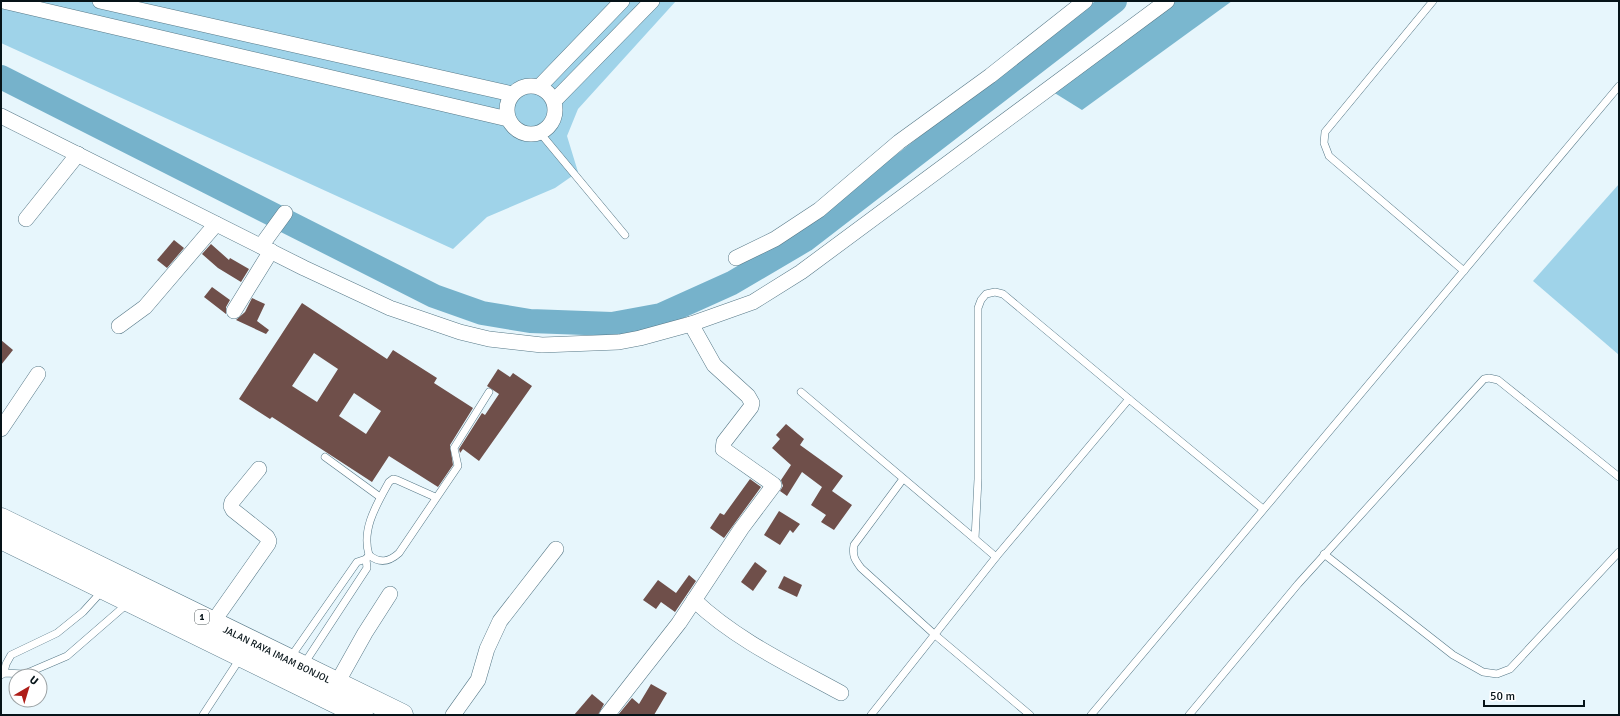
<svg xmlns="http://www.w3.org/2000/svg" width="1620" height="716" font-family="Signika,sans-serif">
<rect width="100%" height="100%" fill="#e7f6fc"/>
<!-- green -->
<g fill="#9fd3e9">
<polygon points="1,1 676,1 578,109 567,136 578,172 555,188 487,217 453,249 1,43"/>
<polygon points="1619,184 1619,355 1533,281"/>
</g>
<!-- forest -->
<polygon fill="#7ab7cf" points="1163,1 1232,1 1082,110 1045,87"/>
<g fill="none" stroke-linecap="round" stroke-linejoin="round">
<!-- river -->
<polyline stroke="#76b2cb" stroke-width="24" points="1,77 434,296 482,313 530,321 612,324 661,315 732,283 805,240 1115,1"/>
</g>
<!-- building -->
<g fill="#6f4f4a" fill-rule="evenodd">
<polygon points="174,240 184,248 167,268 157,260"/>
<polygon points="211,244 229,260 230,258 249,269 241,282 218,268 202,254"/>
<polygon points="212,287 230,300 226,307 226,314 204,297"/>
<polygon points="252,298 265,304 257,321 269,330 266,334 236,320 245,312"/>
<path d="M302 303 387 359 393 350 437 378 434 383 473 408 450 445 453 465 438 487 389 456 372 482 272 417 270 419 239 399ZM314 353 338 369 317 402 292 386ZM354 393 381 411 366 434 339 416Z"/>
<polygon points="1,340 13,350 1,365"/>
<polygon points="498,369 510,377 513,373 532,386 479,461 463,449 460,453 459,449 482,413 485,415 499,394 487,386"/>
<polygon points="786,424 804,439 800,445 843,476 832,491 852,505 834,530 821,522 826,515 811,505 822,487 802,472 787,496 780,491 783,486 781,480 791,465 772,448 780,439 776,435"/>
<polygon points="750,479 761,487 724,538 710,528 720,513 724,515"/>
<polygon points="779,511 800,524 793,533 790,530 780,545 764,535"/>
<polygon points="755,562 767,571 753,591 741,582"/>
<polygon points="689,575 696,581 675,612 661,602 656,609 643,600 658,580 676,593"/>
<polygon points="784,576 802,585 797,597 778,588"/>
<polygon points="651,684 667,693 654,715 618,715 632,698 639,704"/>
<polygon points="592,694 604,704 598,715 574,715"/>
</g>
<g fill="none" stroke-linecap="round" stroke-linejoin="round">
<defs>
<g id="service">
<polyline points="1433,1 1325,132 1324,143 1329,156 1464,271"/>
<polyline points="541,134 625,235"/>
<polyline points="801,392 975,539"/>
<polyline points="325,457 380,497"/>
<path d="M903 479 854 545C852 556 855 560 861 568L934 634 1030 715"/>
<polyline points="1324,554 1453,655 1483,672 1497,674 1510,669 1619,552"/>
<path d="M369 555C380 564 389 562 399 553L458 466 454 448 489 392"/>
<polyline points="996,557 975,539 978,479 978,308 981,300 986,294 995,292 1003,294 1129,399"/>
<polyline points="290,658 357,562 366,559"/>
<path d="M304 664 367 568 366 559 369 555C361 529 377 504 389 482L393 479 397 480 435 497"/>
<polyline points="4,673 6,664 11,655 57,633 83,612 103,590"/>
<polyline points="1,675 4,673 25,674 67,656 127,604"/>
<polyline points="203,715 241,657"/>
<polyline points="871,715 996,557 1129,399 1263,509"/>
<polyline points="1091,715 1619,86"/>
<polyline points="1189,715 1298,584 1484,379 1489,378 1498,380 1619,477"/>
</g>
<g id="minor">
<polyline points="3,1 508,119"/>
<polyline points="100,1 512,94"/>
<circle cx="531" cy="110" r="24"/>
<polyline points="539,87 622,1"/>
<polyline points="554,101 652,1"/>
<polyline points="1,116 304,268 390,308 460,332 489,339 542,345 619,342 640,338 691,324 753,302 801,272 1167,1"/>
<polyline points="26,219 78,154"/>
<polyline points="261,246 285,213"/>
<polyline points="736,258 775,239 819,210 899,142 990,76 1085,1"/>
<polyline points="234,311 271,251"/>
<polyline points="119,326 145,307 216,224"/>
<polyline points="1,429 38,374"/>
<path d="M694 600C736 640 790 665 841 693"/>
<polyline points="213,622 268,544 269,541 267,537 233,510 231,506 232,502 259,469"/>
<polyline points="337,683 365,633 390,594"/>
<polyline points="453,715 478,680 487,649 500,621 556,549"/>
<polyline points="607,715 679,623 741,529 774,485 723,449 724,442 751,407 752,403 748,396 714,365 691,324"/>
</g>
<g id="trunk">
<polyline points="1,519 402,715"/>
<polyline points="1,538 362,715"/>
</g>
</defs>
<!-- service casing -->
<use href="#service" stroke="#567887" stroke-width="8"/>
<!-- minor casing -->
<use href="#minor" stroke="#567887" stroke-width="16"/>
<!-- trunk casing -->
<use href="#trunk" stroke="#567887" stroke-width="23"/>
<!-- service -->
<use href="#service" stroke="#fff" stroke-width="7"/>
<!-- minor -->
<use href="#minor" stroke="#fff" stroke-width="15"/>
<!-- trunk -->
<use href="#trunk" stroke="#fff" stroke-width="22"/>
</g>
<g text-anchor="middle" stroke-width="4" stroke-linejoin="round" paint-order="stroke">
<!-- shield labels -->
<rect fill="#fff" stroke="#515a5d" stroke-width="1" x="195" y="610" width="14" height="14" rx="3"/>
<g font-size="9" font-weight="bold" fill="#061318">
<text x="202" y="620">1</text>
</g>
<!-- street labels -->
<g font-size="10" fill="#061318" stroke="#fff">
<text transform="translate(277 654) rotate(26)" y="4">JALAN RAYA IMAM BONJOL</text>
</g>
</g>
<!-- border -->
<rect width="1620" height="716" fill="none" stroke="#061318" stroke-width="4"/>
<!-- north arrow -->
<g transform="translate(28 688) rotate(38)"><circle r="19" fill="#ffffff" stroke="#9ba1a3"/>
<path d="M0-3L7 15L0 10L-7 15Z" fill="#ae1d18"/>
<text y="-6" font-size="11" font-weight="bold" text-anchor="middle" fill="#061318">U</text>
</g>
<!-- scale -->
<path d="M1484 700v6h100v-6" fill="none" stroke="#061318" stroke-width="2"/>
<text x="1490" y="700" font-size="12" fill="#061318" stroke="#ffffff" stroke-width="3" paint-order="stroke">50 m</text>
</svg>
